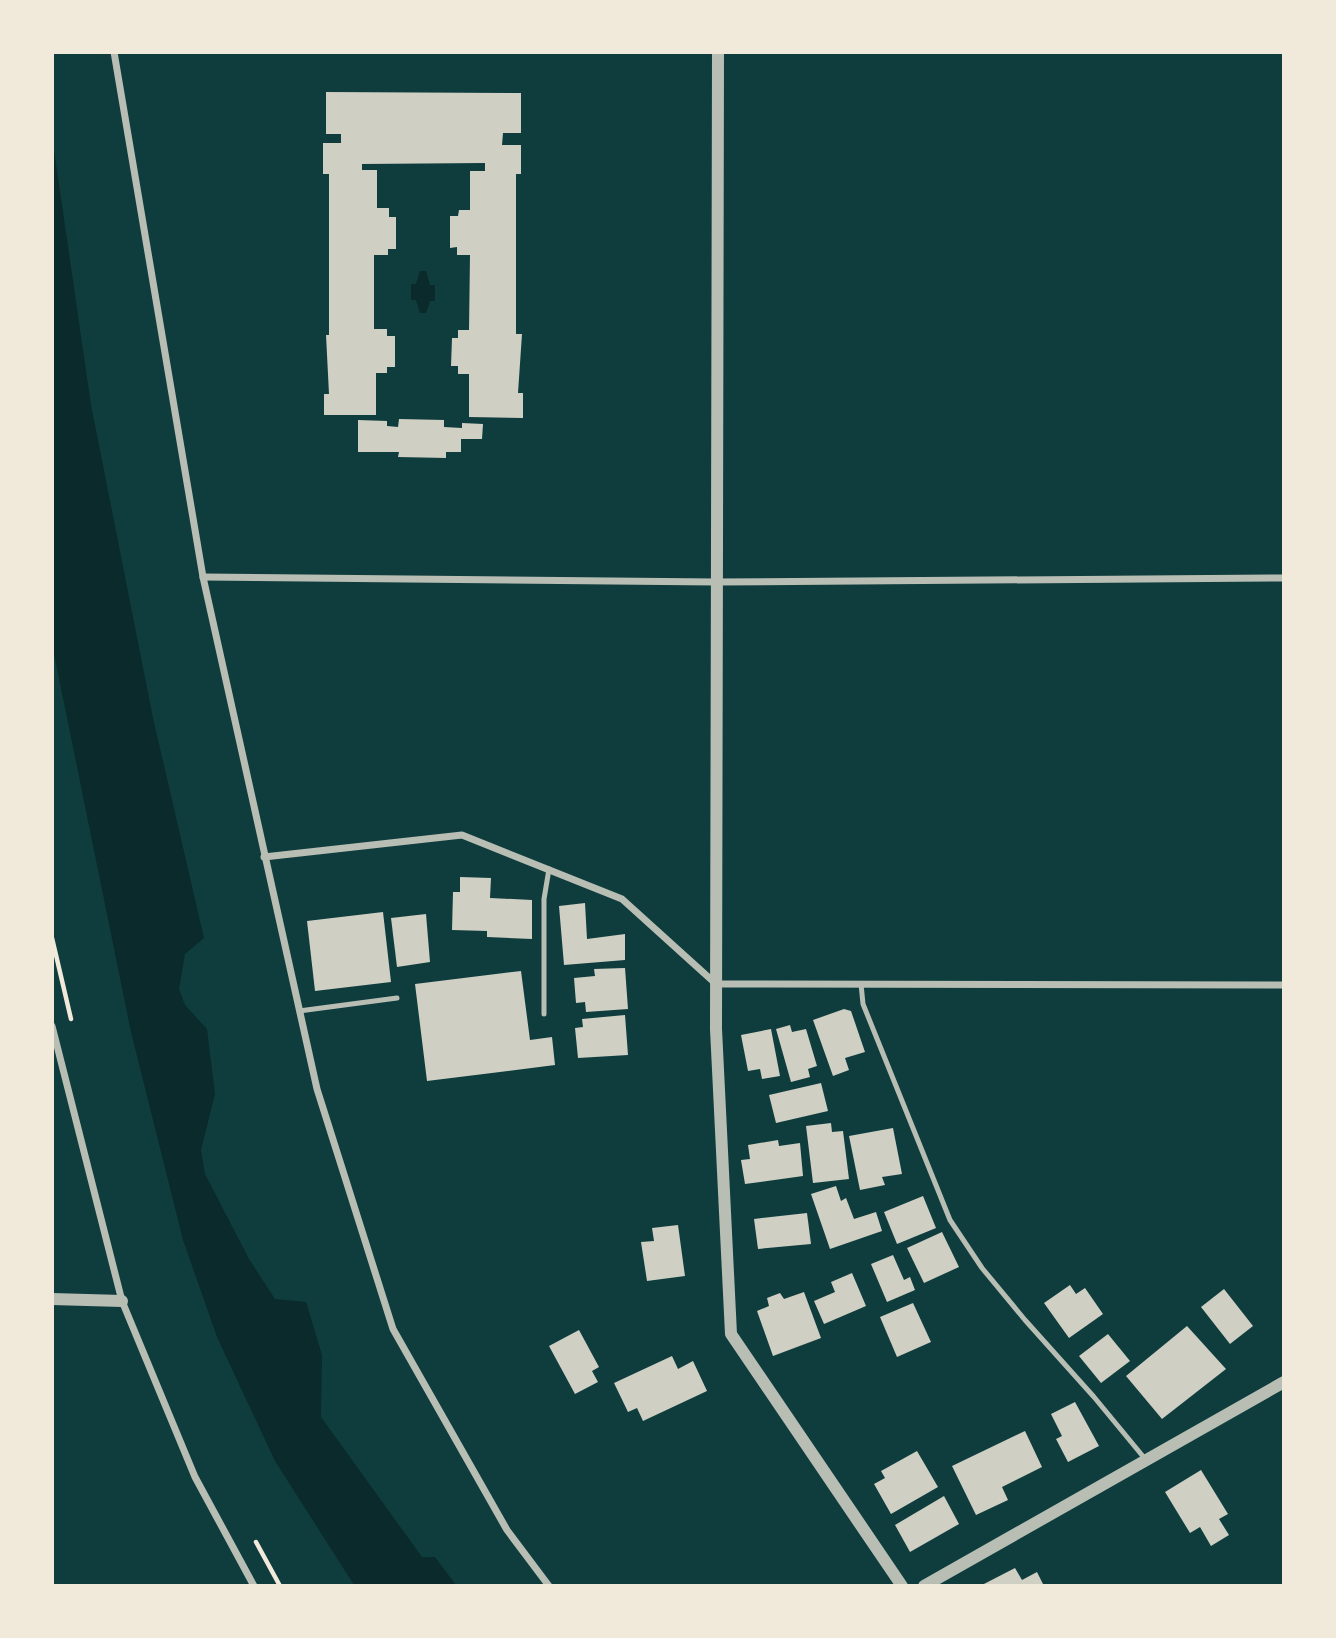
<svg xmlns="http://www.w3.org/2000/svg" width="1336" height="1638" font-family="Karla,sans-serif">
<rect width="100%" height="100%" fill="#0f3d3e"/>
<!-- water -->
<g fill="#0a2a2b">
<polygon points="53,143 91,405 153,718 204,938 185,954 179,989 185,1005 207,1029 215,1094 201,1150 205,1174 249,1259 275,1299 306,1302 322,1355 321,1417 422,1557 435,1557 456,1585 354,1585 275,1461 217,1337 183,1240 131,1032 53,649"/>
<polygon points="420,271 426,271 430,285 435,285 435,301 430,301 426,313 420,313 416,300 411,300 411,284 416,284"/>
</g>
<!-- building -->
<g fill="#cfcfc3">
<polygon points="326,92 521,93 521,133 503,133 502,145 521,145 521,174 516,174 516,334 522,334 518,393 523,393 523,418 469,417 469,374 458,374 458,366 451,366 452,338 458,338 458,330 469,330 470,255 457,255 457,247 450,248 450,216 458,216 459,210 470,210 470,171 485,171 485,163 362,164 362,170 377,170 377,208 389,208 389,217 396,217 396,249 388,249 388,255 374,255 374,329 387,329 387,336 395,336 395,367 387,367 387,373 376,373 376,415 324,415 324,394 329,394 326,335 329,335 329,174 323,174 323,143 341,143 341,134 326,134"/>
<polygon points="399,419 444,420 444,427 462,428 462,423 483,424 482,439 461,439 461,452 446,452 446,458 398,457 399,452 358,452 358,420 387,421 387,426 398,427"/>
<polygon points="460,877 491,878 490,898 532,900 532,939 487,937 487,931 452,930 453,892 460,892"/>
<polygon points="585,903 587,939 625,934 625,960 564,965 559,906"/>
<polygon points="383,912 391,982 315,991 307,921"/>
<polygon points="426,914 430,962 397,967 391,918"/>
<polygon points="625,968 628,1009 586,1012 585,1002 576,1003 574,978 595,976 594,969"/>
<polygon points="521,971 530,1040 552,1037 555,1065 427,1081 415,984"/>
<polygon points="844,1009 851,1011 865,1052 845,1058 849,1070 833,1076 813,1020"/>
<polygon points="625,1015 628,1055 578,1058 575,1028 583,1027 582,1019"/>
<polygon points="790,1025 792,1032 806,1029 817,1066 808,1069 810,1077 791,1082 776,1029"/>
<polygon points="771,1029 780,1076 762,1079 760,1069 748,1071 741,1035"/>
<polygon points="821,1083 828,1111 776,1123 769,1095"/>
<polygon points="831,1123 832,1132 843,1131 849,1179 813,1183 806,1126"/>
<polygon points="893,1128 902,1174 882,1177 885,1185 860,1190 849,1136"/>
<polygon points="778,1140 779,1146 800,1143 803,1176 745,1184 741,1160 750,1159 748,1145"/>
<polygon points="836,1186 841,1201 846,1198 854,1219 876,1212 882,1231 830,1249 811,1194"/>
<polygon points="923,1196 936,1228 897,1244 884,1212"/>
<polygon points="807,1213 811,1244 758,1249 754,1219"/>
<polygon points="678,1225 685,1276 647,1281 641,1242 654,1241 652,1228"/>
<polygon points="942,1232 959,1267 924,1283 907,1248"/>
<polygon points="893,1255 904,1280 910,1277 915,1290 887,1302 871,1264"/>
<polygon points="852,1273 866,1306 824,1324 814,1301 835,1292 831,1282"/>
<polygon points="1070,1285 1076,1294 1085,1288 1103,1314 1069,1338 1044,1303"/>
<polygon points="1224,1289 1253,1326 1230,1344 1201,1307"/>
<polygon points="804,1292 821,1338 773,1356 757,1311 769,1306 767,1298 780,1293 784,1299"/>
<polygon points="913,1303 931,1342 897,1357 880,1317"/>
<polygon points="1187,1326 1226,1369 1162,1419 1126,1376"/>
<polygon points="579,1330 599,1367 592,1371 598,1382 575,1394 549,1346"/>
<polygon points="1108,1334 1130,1361 1101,1383 1079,1356"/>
<polygon points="672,1356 678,1369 693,1361 707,1391 643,1421 637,1408 628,1412 614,1383"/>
<polygon points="1075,1402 1099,1446 1068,1462 1056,1439 1062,1436 1051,1414"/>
<polygon points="1025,1431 1042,1467 1002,1487 1008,1500 976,1515 952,1466"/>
<polygon points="917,1451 938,1487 891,1514 874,1484 885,1478 881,1471"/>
<polygon points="1201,1470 1228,1514 1219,1519 1229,1535 1211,1546 1200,1527 1190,1533 1165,1492"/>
<polygon points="944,1496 959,1524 910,1552 895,1525"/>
<polygon points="1015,1568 1022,1580 1037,1572 1044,1586 980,1586"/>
</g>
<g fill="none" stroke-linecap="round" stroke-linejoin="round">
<!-- path -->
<g stroke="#f1e9da" stroke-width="4.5">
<polyline points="52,938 71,1019"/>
<polyline points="256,1542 280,1586"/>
</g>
<!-- service -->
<g stroke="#b8beb3" stroke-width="5">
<polyline points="861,984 863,1004 950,1220 982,1268 1025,1320 1094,1397 1146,1460"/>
<polyline points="299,1011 397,998"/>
<polyline points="544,1014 544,899 549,869"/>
</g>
<!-- minor -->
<g stroke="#b8beb3" stroke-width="7">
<polyline points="114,52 203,577 317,1089 393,1329 507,1530 549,1586"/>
<polyline points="203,577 715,582 1284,578"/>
<polyline points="264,857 462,835 622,899 716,984 1284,985"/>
<polyline points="52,1026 122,1301 195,1477 254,1586"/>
</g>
<!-- tertiary -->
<g stroke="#b8beb3" stroke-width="12">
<polyline points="718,52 716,1029 731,1334 902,1586"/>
<polyline points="52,1299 122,1301"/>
<polyline points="924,1586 1284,1382"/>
</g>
</g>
<!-- border -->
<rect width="1336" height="1638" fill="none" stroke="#f1e9da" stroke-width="108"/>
</svg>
